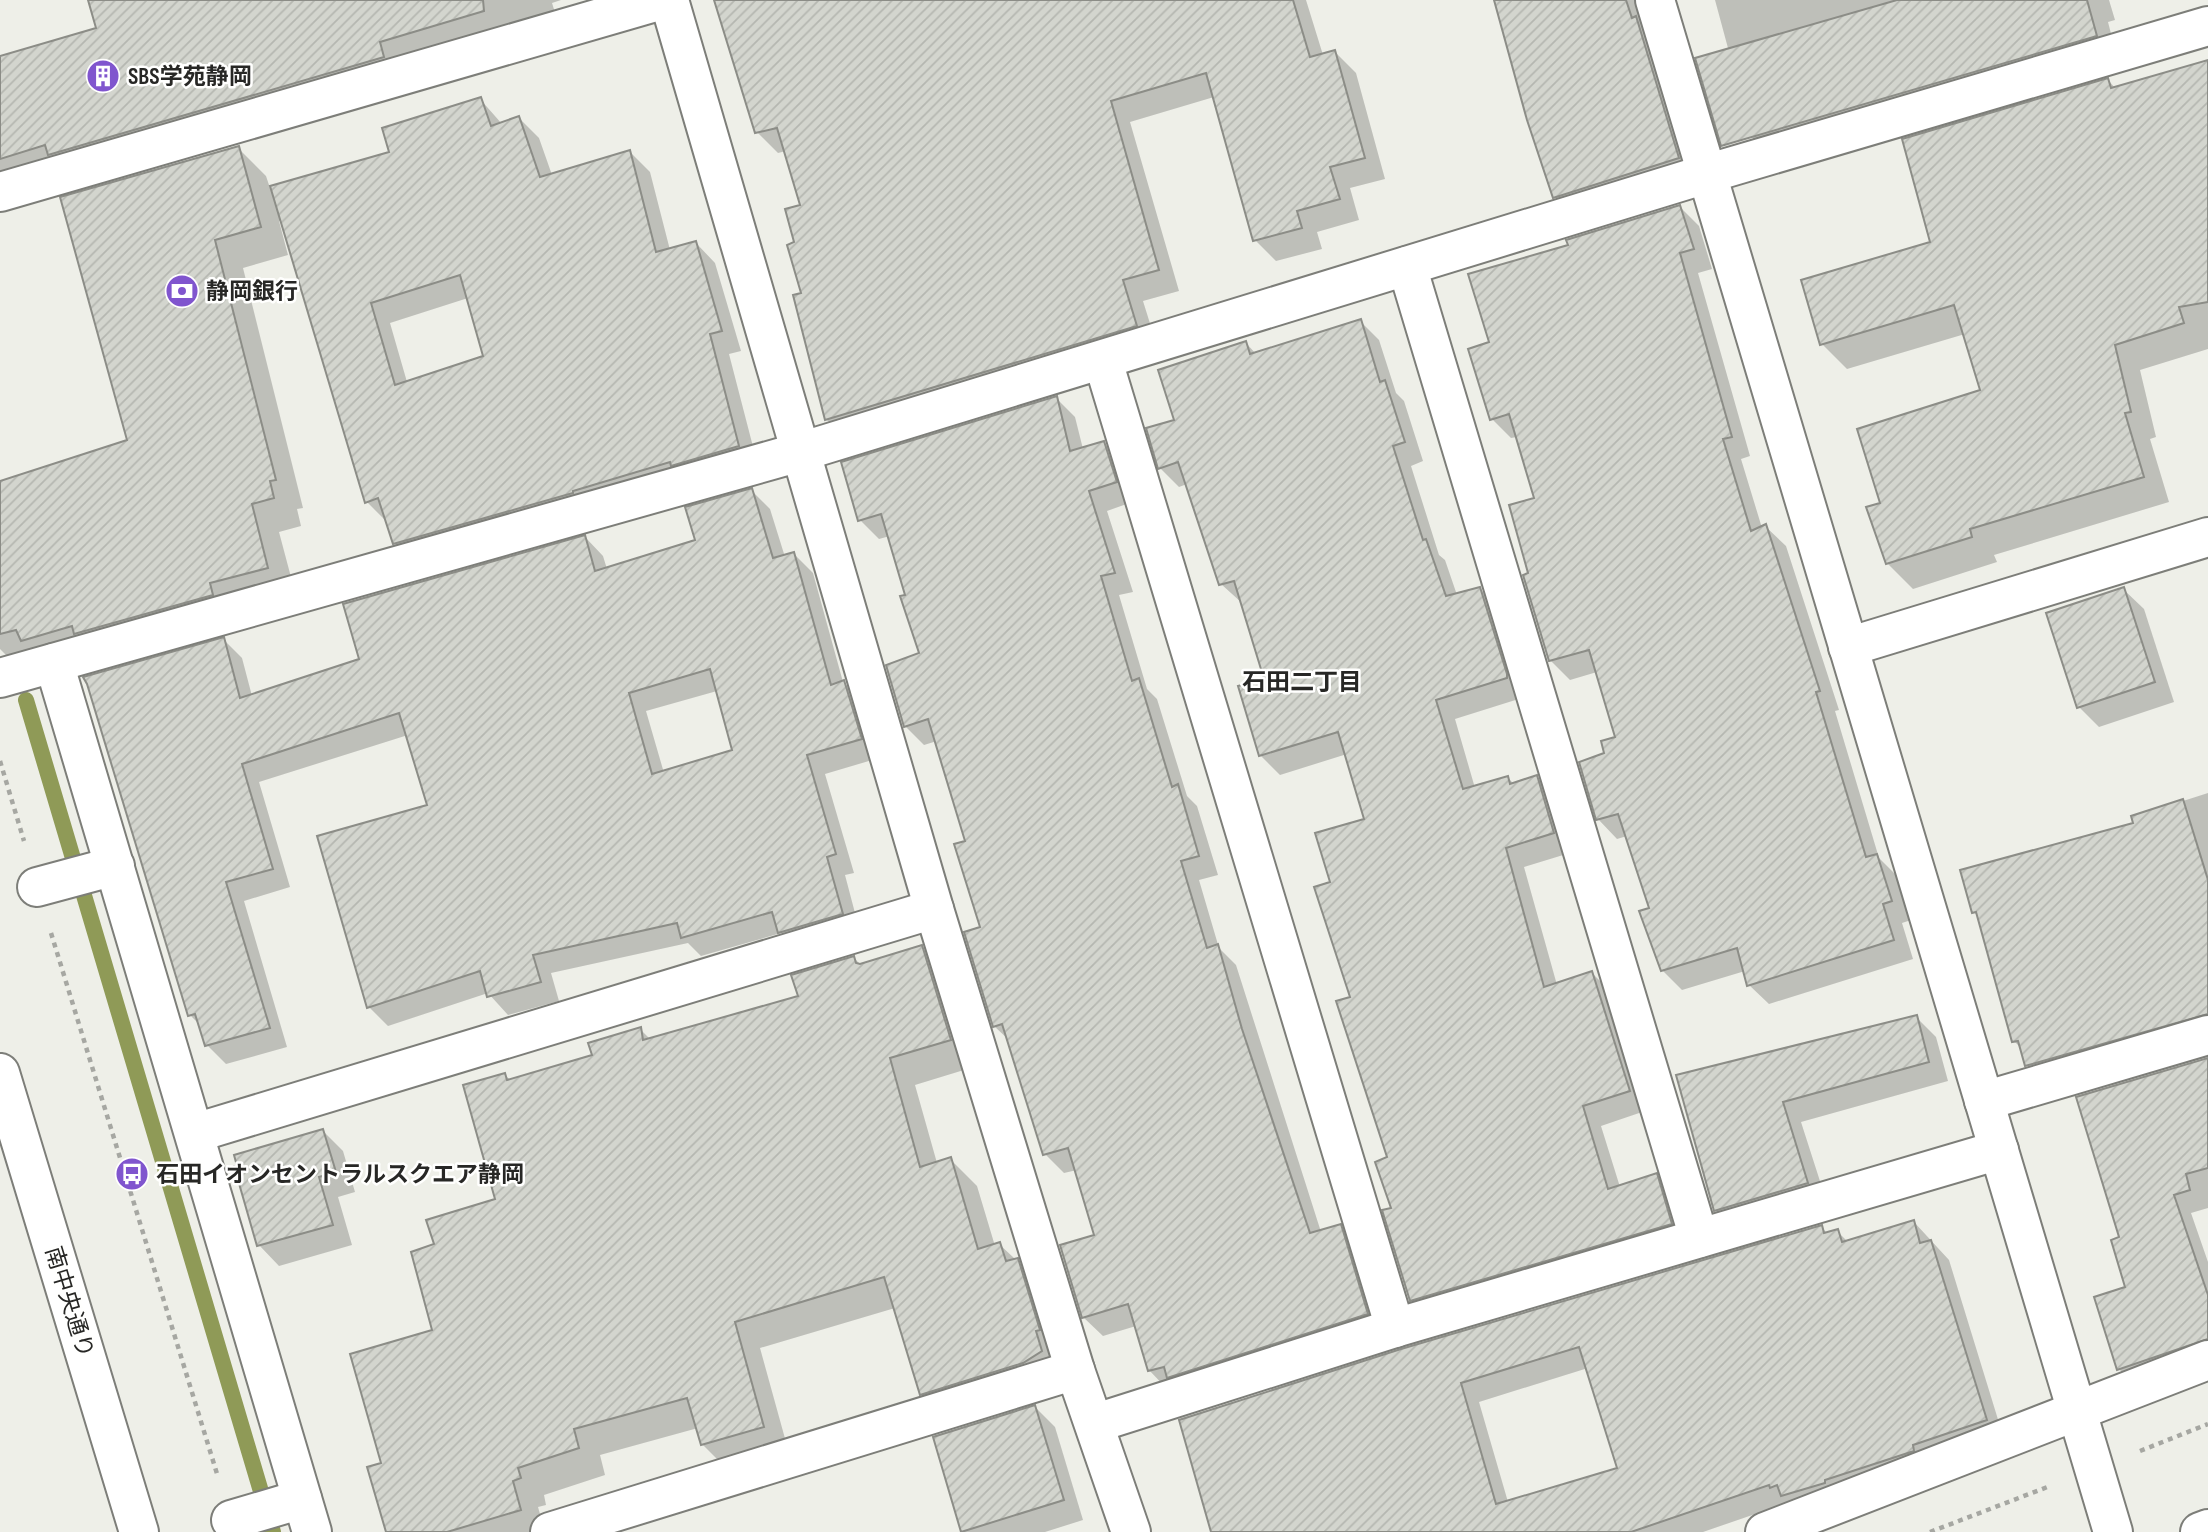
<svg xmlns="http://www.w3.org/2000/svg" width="2208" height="1532" font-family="'Sofia Sans Condensed','Noto Sans JP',sans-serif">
<defs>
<pattern id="building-hatch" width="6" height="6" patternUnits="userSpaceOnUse" patternTransform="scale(1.75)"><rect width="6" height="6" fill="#d3d5ce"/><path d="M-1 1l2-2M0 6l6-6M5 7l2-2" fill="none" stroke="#b5b7b1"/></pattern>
</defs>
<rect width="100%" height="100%" fill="#eeefe8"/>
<!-- shadow -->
<g fill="#0003" fill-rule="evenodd">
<polygon points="89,0 561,0 552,3 562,35 417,91 84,189 76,180 0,203 0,58 98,29"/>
<polygon points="727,0 1306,0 1323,55 1335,52 1356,73 1385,179 1350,188 1359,220 1317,232 1322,249 1276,261 1255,240 1214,97 1130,122 1179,291 1143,301 1157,346 847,440 826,419 796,243 802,206 786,151 778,153 757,132"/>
<polygon points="1496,0 1640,0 1698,178 1574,216 1555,197"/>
<polygon points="1715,0 2109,0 2115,20 2108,22 2117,57 1773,158 1752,137"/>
<polygon points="2208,62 2208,349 2140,370 2156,437 2150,439 2169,502 1994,555 1997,562 1913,589 1887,563 1883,504 1982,391 1965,334 1847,369 1822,344 2108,80 2116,89"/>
<path d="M480 99 502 124 519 118 539 138 552 175 630 152 650 172 670 250 696 243 715 263 741 351 729 354 758 466 414 563 394 543 387 522 367 502 282 220 279 221 288 255 243 268 303 508 297 509 301 526 279 532 296 596 17 666 0 649V482L130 441 238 148 266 176 270 188 392 153ZM468 298 485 357 407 382 390 323Z"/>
<polygon points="1680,207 1699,226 1712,269 1698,273 1750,456 1741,459 1762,528 1766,527 1786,546 1839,710 1835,711 1879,858 1896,875 1911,920 1902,923 1913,959 1769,1004 1749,985 1745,971 1682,990 1662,970 1651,909 1627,836 1617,839 1598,819 1606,754 1617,739 1597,672 1570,680 1550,660 1531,574 1536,499 1517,437 1511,438 1492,419 1491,344 1570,246"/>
<polygon points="1360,321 1379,340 1396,393 1404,401 1423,461 1411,466 1439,555 1445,560 1457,595 1480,589 1499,608 1525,697 1455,719 1475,788 1507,777 1514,784 1537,777 1556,796 1573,852 1524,867 1557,985 1592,973 1611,992 1648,1110 1601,1126 1620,1187 1656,1175 1676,1195 1690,1243 1431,1319 1411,1300 1393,1209 1389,1158 1352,998 1332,883 1366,820 1347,754 1280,775 1261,756 1241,687 1266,680 1242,603 1221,584 1187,484 1179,487 1160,468 1176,421 1246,343 1256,354"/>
<polygon points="1056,398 1075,417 1083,449 1104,443 1123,462 1135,501 1107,511 1133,592 1119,595 1147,689 1157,699 1187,796 1197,806 1218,875 1199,880 1219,948 1236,965 1321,1232 1340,1226 1359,1245 1386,1333 1168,1390 1149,1370 1136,1326 1103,1336 1083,1317 1096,1236 1077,1170 1064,1173 1045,1154 1010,1041 994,1026 968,842 937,741 924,745 905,726 921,655 907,596 890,536 879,539 860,520"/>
<path d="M751 490 770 509 785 557 794 554 813 573 843 682 863 700 879 758 825 774 854 873 845 875 860 932 799 951 781 933 701 956 688 943 551 973 559 1001 508 1015 488 993 388 1026 369 1007 319 837 429 806 408 735 259 782 290 887 244 901 287 1047 226 1064 207 1045 201 1026 190 1015 223 639 242 658 252 696 361 661 585 537 603 556 607 569 697 541ZM717 691 734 752 664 773 646 711Z"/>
<polygon points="2123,589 2144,609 2174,702 2099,727 2079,707"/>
<polygon points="2208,793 2208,1036 2046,1084 2027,1065 2023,1050 2014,1041 1979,917 1974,912 2135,824 2133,817"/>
<polygon points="922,947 948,973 977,1066 915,1085 937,1163 950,1159 977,1186 995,1246 999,1244 1044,1286 1065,1357 949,1420 922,1394 895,1308 760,1348 789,1453 729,1471 703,1445 698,1428 600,1455 605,1475 544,1495 546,1505 538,1507 545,1532 388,1532 383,1464 434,1332 436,1246 497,1201 505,1075 511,1081 594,1056 640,1029 651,1040 800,997 854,958 861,965"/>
<polygon points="1916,1017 1936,1037 1948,1081 1801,1122 1827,1203 1735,1230 1715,1210 1678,1076"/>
<polygon points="2208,1060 2208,1208 2191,1213 2208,1262 2208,1362 2137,1388 2119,1369 2127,1288 2121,1238"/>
<polygon points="323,1131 343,1151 355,1192 338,1197 352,1245 279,1266 259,1245"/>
<path d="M1914 1222 1949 1260 2004 1439 1787 1503 1703 1532H1213L1181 1421 1821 1227 1828 1234 1837 1231 1848 1242ZM1588 1368 1619 1469 1508 1502 1479 1402Z"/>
<polygon points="1035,1407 1055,1427 1083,1520 1045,1532 964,1532"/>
</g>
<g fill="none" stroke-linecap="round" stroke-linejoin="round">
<!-- stream -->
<polyline stroke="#8f9a57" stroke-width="16" points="26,700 273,1532"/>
</g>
<!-- building -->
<g fill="url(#building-hatch)" stroke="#8c8d87" stroke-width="2" fill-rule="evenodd">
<polygon points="88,0 483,0 484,11 380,42 384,57 48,155 45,145 0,159 0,56 96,28"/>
<polygon points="714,0 1293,0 1310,57 1335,50 1365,158 1330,167 1340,199 1297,211 1302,228 1253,241 1206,73 1111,101 1159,270 1123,280 1137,326 825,420 793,295 801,293 787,245 794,242 785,209 800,205 777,128 755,133"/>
<polygon points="1494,0 1626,0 1632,18 1636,16 1679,158 1553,198 1527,120"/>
<polygon points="1897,0 2087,0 2097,36 1721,146 1695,58"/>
<polygon points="2208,60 2208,302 2179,307 2184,323 2115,345 2131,412 2125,413 2144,477 1970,529 1972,537 1886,564 1866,507 1880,503 1857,429 1980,390 1954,305 1820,345 1801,280 1930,242 1902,139 2108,78 2111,88"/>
<path d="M481 97 491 126 519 116 540 177 630 150 656 252 696 241 722 331 710 334 739 446 671 466 670 462 573 491V493L393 544 378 498 365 503 270 186 389 152 382 128ZM460 275 483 356 395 385 371 303Z"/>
<polygon points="239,146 261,227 215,240 276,480 270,481 274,498 252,504 268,568 210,583 213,595 74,634 72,626 21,641 16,630 0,634 0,481 127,440 60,197"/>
<polygon points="1680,205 1694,249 1680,253 1732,437 1723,439 1751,531 1766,524 1820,691 1816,692 1866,857 1877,854 1892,901 1883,904 1894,940 1747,986 1737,948 1661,971 1639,911 1649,908 1618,814 1596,820 1579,762 1604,753 1601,741 1615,737 1589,650 1549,661 1523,575 1528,573 1509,505 1534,498 1509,414 1490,420 1468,349 1489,342 1468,274 1568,245 1566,240"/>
<polygon points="1361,319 1380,382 1385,380 1405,442 1393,446 1423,540 1426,539 1446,596 1480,587 1507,674 1507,678 1436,700 1463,789 1508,776 1510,784 1537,775 1554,833 1506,848 1544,987 1592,971 1630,1091 1583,1106 1608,1189 1657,1173 1672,1224 1410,1301 1382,1210 1391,1208 1375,1162 1387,1157 1336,1001 1350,997 1314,887 1330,882 1315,833 1364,819 1338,732 1259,756 1238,686 1264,679 1234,581 1219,585 1178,462 1158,469 1146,428 1174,420 1158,370 1246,341 1250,354"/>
<polygon points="1057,396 1070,451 1104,441 1117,482 1089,491 1115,573 1101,576 1132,681 1139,678 1172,787 1178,784 1199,856 1181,861 1207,948 1218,944 1242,1029 1310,1233 1341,1224 1368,1314 1167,1378 1164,1367 1148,1371 1128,1304 1082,1318 1060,1245 1094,1235 1068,1148 1043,1155 1002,1024 993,1027 964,932 980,927 954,844 965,841 928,719 904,727 886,665 919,653 900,596 905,595 881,514 858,521 841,462"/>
<path d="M752 488 773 558 794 552 831 685 844 680 862 739 807 755 836 854 827 857 843 914 778 933 772 912 681 938 677 923 533 955 541 982 487 997 480 971 367 1008 317 836 427 805 399 713 242 764 273 869 226 882 270 1028 205 1046 195 1014 188 1016 87 684 83 677 224 637 240 698 359 659 343 604 585 535 595 571 695 540 685 507ZM710 669 732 750 652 774 629 693Z"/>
<polygon points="2124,587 2155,682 2077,708 2046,613"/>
<polygon points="2183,799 2208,880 2208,1014 2025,1066 2018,1041 2012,1042 1976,912 1972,913 1960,870 2133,823 2131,816"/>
<polygon points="922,945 951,1040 890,1058 920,1167 951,1157 978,1249 1000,1242 1006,1261 1018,1258 1040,1330 1036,1331 1042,1351 1023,1363 920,1395 884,1277 735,1322 764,1427 701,1445 687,1398 574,1429 579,1448 518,1468 521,1478 513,1481 521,1510 447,1532 386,1532 367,1467 381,1463 350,1354 432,1330 411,1252 434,1244 426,1220 495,1199 463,1085 505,1073 507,1080 592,1055 588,1043 641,1027 643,1040 798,996 791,975 854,956 856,963 860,964"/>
<polygon points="1917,1015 1929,1062 1783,1102 1808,1183 1714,1211 1676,1075"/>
<polygon points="2208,1058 2208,1168 2186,1174 2190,1190 2174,1195 2208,1295 2208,1339 2117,1370 2094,1297 2125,1287 2111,1240 2119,1237 2076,1097"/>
<polygon points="323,1129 336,1172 319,1177 333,1225 257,1246 234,1166 237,1166 234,1155"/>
<path d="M1914 1220 1920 1243 1931 1240 1987 1420 1913 1445 1914 1451 1825 1480V1483L1781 1496 1777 1485 1770 1488 1769 1485 1631 1532H1211L1179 1420 1401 1349 1822 1225 1824 1233 1838 1229 1842 1242ZM1579 1347 1617 1468 1496 1504 1461 1383Z"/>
<polygon points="1035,1405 1064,1500 961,1532 933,1437"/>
</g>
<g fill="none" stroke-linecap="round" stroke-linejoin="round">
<defs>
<g id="minor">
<polyline points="669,0 934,909 1075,1370 1131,1532"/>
<polyline points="1655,0 2113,1532"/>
<polyline points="0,192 662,0"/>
<polyline points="1407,266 1699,1238"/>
<polyline points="1103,361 1395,1328"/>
<polyline points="1848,647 2208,537"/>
<polyline points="54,663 312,1532"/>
<polyline points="0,678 800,452 1706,174 2208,26"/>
<polyline points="37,887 115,866"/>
<polyline points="1984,1101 2208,1035"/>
<polyline points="195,1133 934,909"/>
<polyline points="1096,1423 1395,1328 1999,1150"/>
<polyline points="231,1520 302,1499"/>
<polyline points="550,1532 1075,1370"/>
<polyline points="1765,1532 2208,1360"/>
</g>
<g id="tertiary">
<polyline points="0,1073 139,1532"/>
<polyline points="2200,1532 2208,1529"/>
</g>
</defs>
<!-- minor casing -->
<use href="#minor" stroke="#7d7e79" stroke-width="42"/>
<!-- tertiary casing -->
<use href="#tertiary" stroke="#7d7e79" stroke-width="42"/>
<!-- path -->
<g stroke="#a6a7a2" stroke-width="4.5" stroke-dasharray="5 5" stroke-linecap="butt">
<polyline points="0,761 24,841"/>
<polyline points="51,933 218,1477"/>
<polyline points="2140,1451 2208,1424"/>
<polyline points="1930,1532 2050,1486"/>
</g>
<!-- minor -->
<use href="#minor" stroke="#fff" stroke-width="38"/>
<!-- tertiary -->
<use href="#tertiary" stroke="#fff" stroke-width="38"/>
</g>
<!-- icons -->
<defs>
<symbol id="building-disc" viewBox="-11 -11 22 22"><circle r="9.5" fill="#8055ce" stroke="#fffffe"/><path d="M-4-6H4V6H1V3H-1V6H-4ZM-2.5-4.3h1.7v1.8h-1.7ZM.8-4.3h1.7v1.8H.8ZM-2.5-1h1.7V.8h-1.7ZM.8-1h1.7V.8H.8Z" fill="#fff"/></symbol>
<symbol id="bank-disc" viewBox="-11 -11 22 22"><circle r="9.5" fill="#8055ce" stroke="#fffffe"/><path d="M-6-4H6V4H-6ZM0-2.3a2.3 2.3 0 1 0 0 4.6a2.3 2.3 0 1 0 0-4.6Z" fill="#fff"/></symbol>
<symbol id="bus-disc" viewBox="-11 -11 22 22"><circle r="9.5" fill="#8055ce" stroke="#fffffe"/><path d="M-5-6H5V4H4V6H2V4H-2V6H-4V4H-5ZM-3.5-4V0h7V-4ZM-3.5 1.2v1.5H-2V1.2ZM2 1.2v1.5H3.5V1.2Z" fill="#fff"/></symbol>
</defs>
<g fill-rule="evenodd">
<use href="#building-disc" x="84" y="57" width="38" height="38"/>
<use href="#bank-disc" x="163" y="272" width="38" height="38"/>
<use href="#bus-disc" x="113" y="1155" width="38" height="38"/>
</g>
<g text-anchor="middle" stroke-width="5" stroke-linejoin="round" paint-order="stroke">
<!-- poi labels -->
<g font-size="23" font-weight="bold" fill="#272725" stroke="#fffffe" text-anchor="start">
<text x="128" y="84">SBS学苑静岡</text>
<text x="206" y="299">静岡銀行</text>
<text x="156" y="1182">石田イオンセントラルスクエア静岡</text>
</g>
<!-- street labels -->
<g font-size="23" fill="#272725" stroke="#fffffe">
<text transform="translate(70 1302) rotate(73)" y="8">南中央通り</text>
</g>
<!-- neighbourhood labels -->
<g font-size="24" font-weight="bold" fill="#272725" stroke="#fffffe">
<text x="1302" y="690">石田二丁目</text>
</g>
</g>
</svg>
